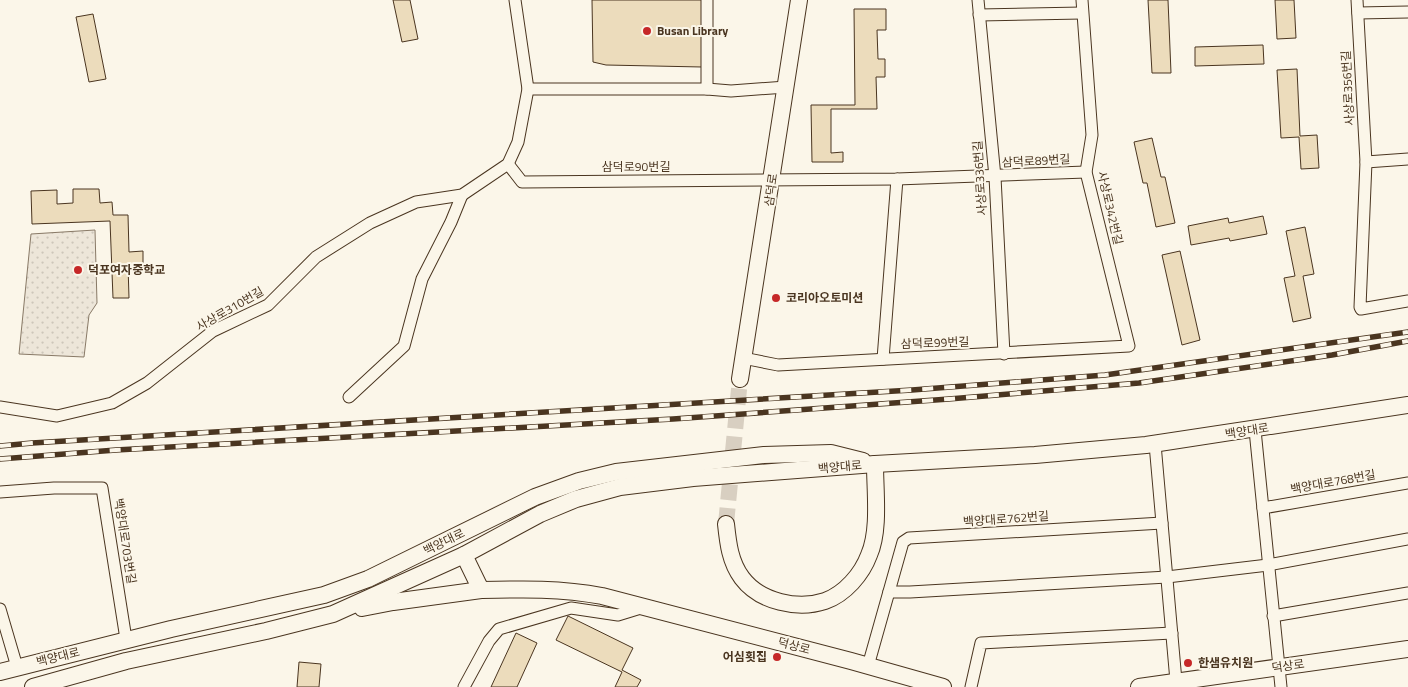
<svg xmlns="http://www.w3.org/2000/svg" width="1408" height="687" font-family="'Titillium Web','Noto Sans KR',sans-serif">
<defs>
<pattern id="grass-dots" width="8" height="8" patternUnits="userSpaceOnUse" patternTransform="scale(1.25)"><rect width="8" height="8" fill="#ede6d9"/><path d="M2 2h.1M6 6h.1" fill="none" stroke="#cdc6ba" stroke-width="1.8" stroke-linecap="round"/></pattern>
</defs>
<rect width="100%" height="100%" fill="#fbf6e9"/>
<!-- grass -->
<polygon fill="url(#grass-dots)" stroke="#887966" points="95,230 97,303 89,315 84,357 19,354 31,234"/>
<!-- building -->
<g fill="#ecdcbc" stroke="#4a3520">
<polygon points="393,0 410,0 418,39 402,42"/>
<polygon points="592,0 703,0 702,67 606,65 593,62"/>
<polygon points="1148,0 1168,0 1171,73 1152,73"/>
<polygon points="1275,0 1294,0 1296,38 1277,39"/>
<polygon points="854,9 886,9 886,30 877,30 878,59 885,59 885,77 876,77 877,109 831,109 831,153 843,152 843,162 812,162 811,105 855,105"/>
<polygon points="93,14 106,79 89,82 76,17"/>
<polygon points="1263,45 1264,64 1195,66 1195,47"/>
<polygon points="1297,69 1300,136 1317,135 1319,168 1301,169 1299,137 1281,138 1277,70"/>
<polygon points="1152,138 1161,177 1165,177 1175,223 1156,227 1147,183 1143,183 1134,142"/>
<polygon points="73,189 99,189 100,203 112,202 113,215 128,215 129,252 143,251 143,264 128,265 129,298 113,298 110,221 32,224 31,191 57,190 57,204 73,203"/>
<polygon points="1263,216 1267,234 1230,241 1229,238 1191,245 1188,226 1228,218 1229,223"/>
<polygon points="1305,227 1314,274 1303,276 1311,318 1293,322 1284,278 1295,276 1286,231"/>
<polygon points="1180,251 1200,340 1182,345 1162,255"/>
<polygon points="568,616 633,648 622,670 641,680 637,687 615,687 622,672 556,640"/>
<polygon points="516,633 537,643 517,687 491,687"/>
<polygon points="299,662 321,664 319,687 297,687"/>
</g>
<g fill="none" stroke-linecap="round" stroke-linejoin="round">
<!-- secondary-tunnel -->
<polyline stroke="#d8cfc1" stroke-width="16" stroke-dasharray="16 8" stroke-linecap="butt" points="726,524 740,379"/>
<defs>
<g id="street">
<polyline points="707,0 707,89"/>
<polyline points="978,0 995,177 1004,354"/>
<polyline points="1357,0 1366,162 1360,307 1361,309 1408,301"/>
<polyline points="1358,13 1408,12"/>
<polyline points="979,15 1082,13"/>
<polyline points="528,89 707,89 731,91 786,87"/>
<polyline points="1366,162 1408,159"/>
<polyline points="508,164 522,182 897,179 1086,172"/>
<polyline points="743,358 778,365 1129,346 1086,172 1092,135 1082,0"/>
<polyline points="883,359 897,179"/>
<polyline points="349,397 404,346 422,279 451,222 462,195"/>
<polyline points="0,407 57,416 112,403 147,383 213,331 268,305 316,257 370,223 416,202 462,195 508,164 518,142 528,89 515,0"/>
<polyline points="1255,430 1281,687"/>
<polyline points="1155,444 1176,681"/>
<polyline points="0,492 54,488 102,488 126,639"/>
<polyline points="1263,508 1408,483"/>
<polyline points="889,592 910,592 1167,577 1268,565 1408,539"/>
<polyline points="0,609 17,667"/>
<polyline points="1273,616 1408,593"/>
<polyline points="868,666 903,542 909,538 1162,523"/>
<polyline points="464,687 489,641 499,629 571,608 618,615 644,607"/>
<polyline points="971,687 981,643 1172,633"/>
</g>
<g id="secondary">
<polyline points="740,379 799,0"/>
<path d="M726 524C728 543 730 562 742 578 760 602 798 610 825 601 845 594 862 574 869 555 880 530 875 492 875 464"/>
<path d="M464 555 481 590C522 589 561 588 602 596L851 661 943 687"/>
<polyline points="362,608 393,602 481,590"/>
<polyline points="0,672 171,629 324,595 368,579 535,497 579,481 616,472 764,455 831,453 863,461"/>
<polyline points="33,687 126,661 266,631 333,614 464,555 540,514 576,499 620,487 693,478 875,464 1035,455 1146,445 1408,405"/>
<polyline points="1139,687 1408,649"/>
</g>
</defs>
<!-- street casing -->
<use href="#street" stroke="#4a3520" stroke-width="13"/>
<!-- secondary casing -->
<use href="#secondary" stroke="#4a3520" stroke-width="18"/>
<!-- street -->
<use href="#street" stroke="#fbf6e9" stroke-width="11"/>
<!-- secondary -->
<use href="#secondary" stroke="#fbf6e9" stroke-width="16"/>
<defs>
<g id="rail">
<polyline points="0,446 32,443 912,390 1105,375 1408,332"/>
<polyline points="0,459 116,450 673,419 949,399 1139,383 1332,355 1408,341"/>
</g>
</defs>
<!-- rail casing -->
<use href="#rail" stroke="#4a3520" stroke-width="5.5"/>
<!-- rail -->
<use href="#rail" stroke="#fbf6e9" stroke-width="4" stroke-dasharray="11" stroke-linecap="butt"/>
</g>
<!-- markers -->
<g fill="#c62828" stroke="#fbf6e9" stroke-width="2">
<circle cx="647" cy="31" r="5"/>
<circle cx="78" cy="270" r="5"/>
<circle cx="776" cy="298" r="5"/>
<circle cx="777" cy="657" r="5"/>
<circle cx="1188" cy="663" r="5"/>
</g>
<g text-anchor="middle" stroke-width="4" stroke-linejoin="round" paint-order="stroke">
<!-- poi labels -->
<g font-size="12" font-weight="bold" fill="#4a3520" stroke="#fbf6e9" text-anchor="start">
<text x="657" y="35">Busan Library</text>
<text x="88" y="274">덕포여자중학교</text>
<text x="786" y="302">코리아오토미션</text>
<text x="767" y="661" text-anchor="end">어심횟집</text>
<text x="1198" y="667">한샘유치원</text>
</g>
<!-- street labels -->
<g font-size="12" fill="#4a3520" stroke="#fbf6e9">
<text transform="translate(1348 88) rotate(-93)" y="4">사상로356번길</text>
<text transform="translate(1036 161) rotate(-3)" y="4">삼덕로89번길</text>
<text x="636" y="171">삼덕로90번길</text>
<text transform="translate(980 178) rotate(-94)" y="4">사상로336번길</text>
<text transform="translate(771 190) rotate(-82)" y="4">삼덕로</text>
<text transform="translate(1110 208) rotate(77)" y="4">사상로342번길</text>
<text transform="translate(230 309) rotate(-30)" y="4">사상로310번길</text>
<text transform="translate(935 343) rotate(-2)" y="4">삼덕로99번길</text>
<text transform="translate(1247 431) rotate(-9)" y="4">백양대로</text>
<text transform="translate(840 467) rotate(-5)" y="4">백양대로</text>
<text transform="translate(1333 482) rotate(-10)" y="4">백양대로768번길</text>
<text transform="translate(1006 519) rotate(-4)" y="4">백양대로762번길</text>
<text transform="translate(125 541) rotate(81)" y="4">백양대로703번길</text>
<text transform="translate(444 542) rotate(-26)" y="4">백양대로</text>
<text transform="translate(794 646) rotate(15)" y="4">덕상로</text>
<text transform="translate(58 657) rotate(-14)" y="4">백양대로</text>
<text transform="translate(1288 666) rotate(-8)" y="4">덕상로</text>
</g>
</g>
</svg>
